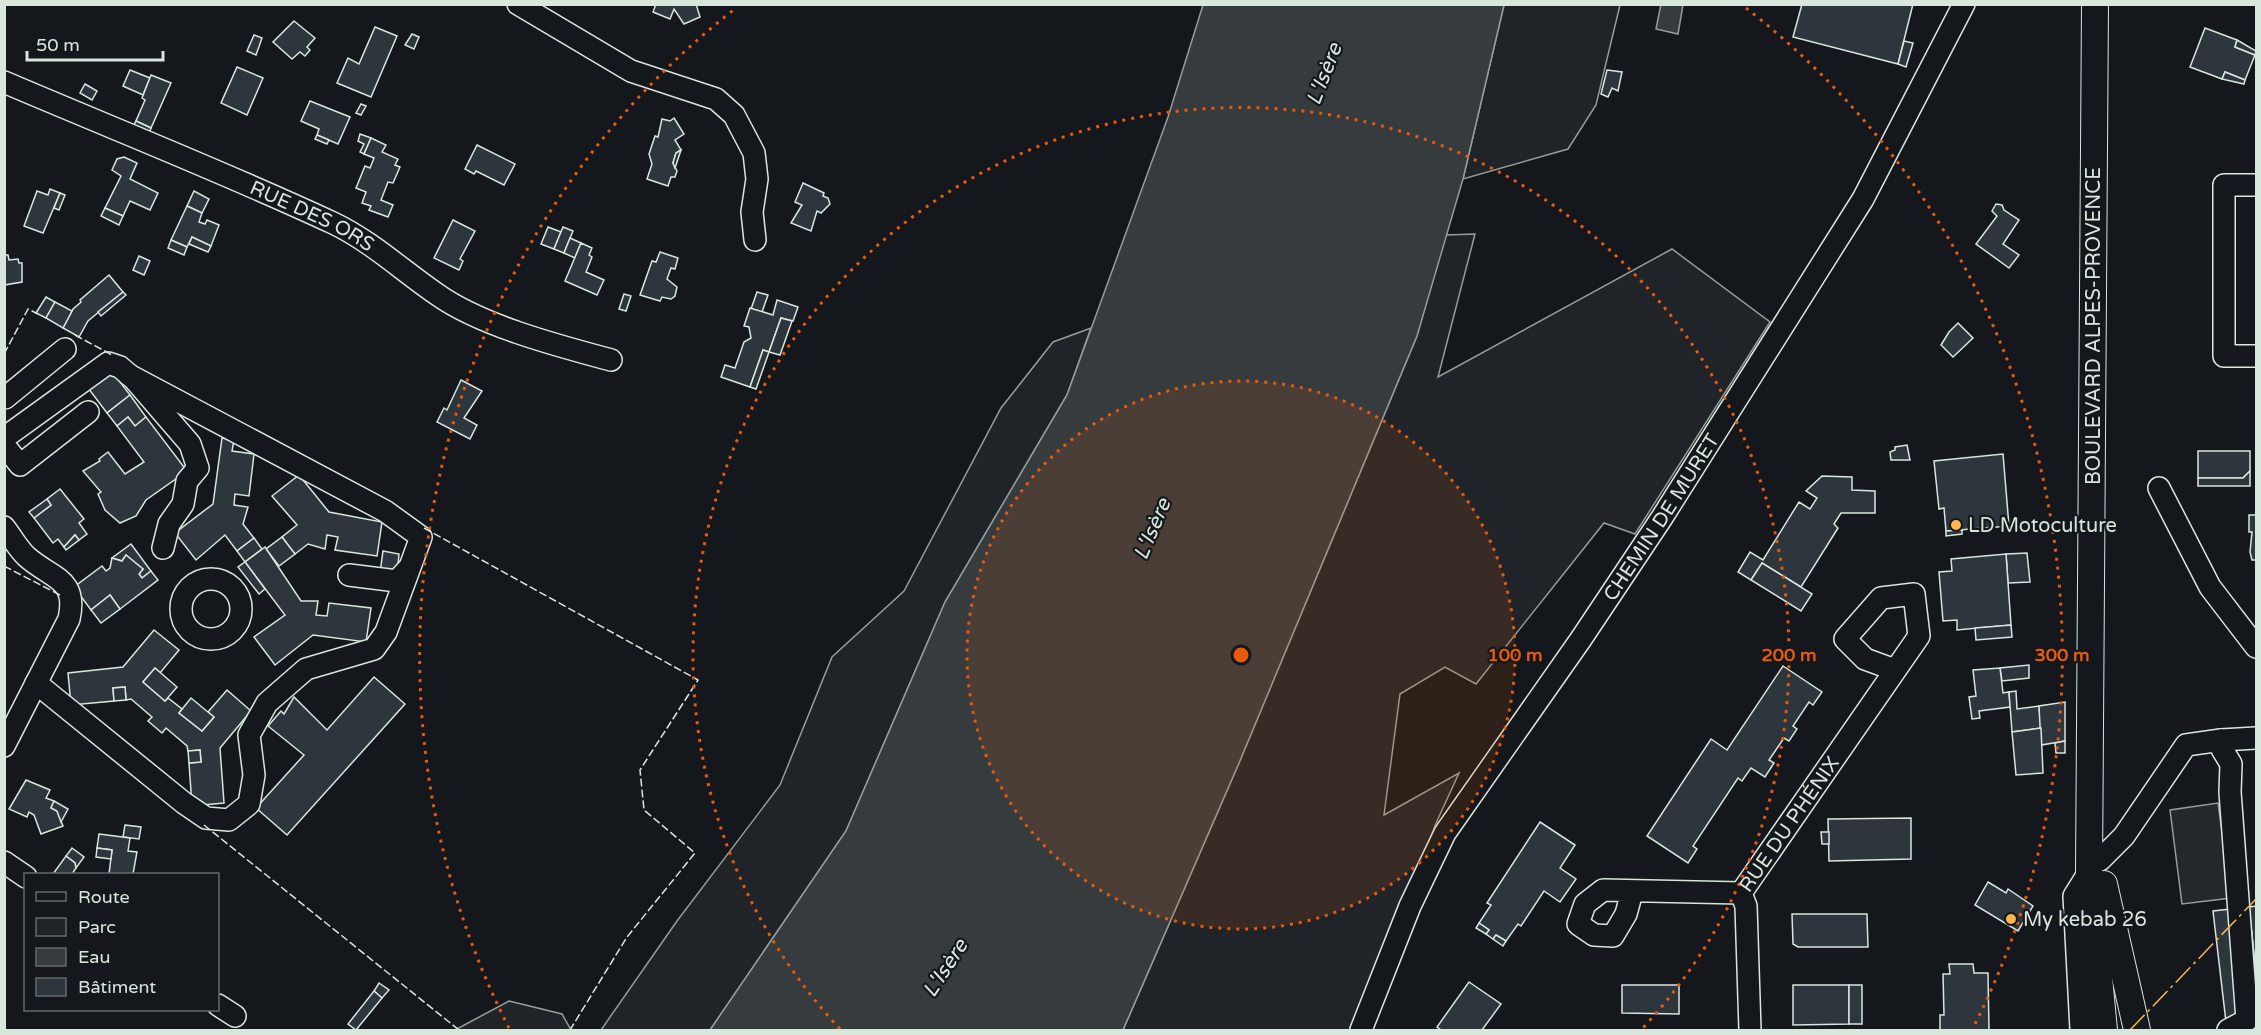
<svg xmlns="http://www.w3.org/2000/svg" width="2261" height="1035" font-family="'Varela Round',sans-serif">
<rect width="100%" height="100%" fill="#14181c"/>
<!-- green -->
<g fill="#202428" stroke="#939e99" stroke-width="1.5">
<polygon points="1504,5 1620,5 1596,105 1568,149 1463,179"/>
<polygon points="1475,234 1438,377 1672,249 1770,322 1635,534 1604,523 1476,684 1445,667 1400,694 1384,815 1459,773 1437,821 1355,1030 1123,1030 1239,763 1417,336 1445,235"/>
<polygon points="1091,328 1067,395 945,602 846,831 710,1030 601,1030 677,921 780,785 832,657 904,591 1001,408 1053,342"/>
<polygon points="509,1001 562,1014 571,1030 455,1030"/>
</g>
<!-- parking -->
<polygon fill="#24282b" stroke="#939e99" stroke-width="1.5" points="2218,803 2231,898 2182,904 2170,810"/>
<!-- water -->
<g fill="#363b3e" stroke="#939e99" stroke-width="1.5">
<polygon points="1661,4 1683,5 1678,34 1656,29"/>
<polygon points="1203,5 1504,5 1463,179 1417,336 1239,763 1123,1030 710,1030 846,831 945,602 1067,395 1168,117"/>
</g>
<!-- building -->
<g fill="#2c363c" stroke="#d8e6dc" stroke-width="1.5">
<polygon points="656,4 696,4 700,17 684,24 674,9 670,19 653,12"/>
<polygon points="1802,4 1913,4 1898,64 1793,37"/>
<polygon points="294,21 315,38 307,47 310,50 305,56 300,52 292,59 273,42"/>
<polygon points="375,27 397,36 371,97 337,83 348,58 359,64"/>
<polygon points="2205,28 2237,40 2235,47 2255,55 2245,80 2225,72 2222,79 2190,67"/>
<polygon points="412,34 419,37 414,49 405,45"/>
<polygon points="254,35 262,38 256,55 247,51"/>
<polygon points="2237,40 2256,51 2255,55 2235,47"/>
<polygon points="1904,41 1913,43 1906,67 1898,64"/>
<polygon points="237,67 263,78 247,115 221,103"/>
<polygon points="130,70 150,78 143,95 123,86"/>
<polygon points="1607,70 1622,72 1618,91 1612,88 1608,97 1601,94"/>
<polygon points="2225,72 2245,80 2244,84 2222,79"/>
<polygon points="151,75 171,83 151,128 136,121 145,100 142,98"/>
<polygon points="85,84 97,91 92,100 80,93"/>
<polygon points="310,101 350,117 338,144 317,135 319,129 301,121"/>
<polygon points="361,104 366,106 361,115 356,113"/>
<polygon points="674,118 684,134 675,140 681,150 676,153 673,163 677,171 675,177 671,177 668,186 647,179 652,164 649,154 655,136 658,137 662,119 670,121"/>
<polygon points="136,121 151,128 148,136 132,129"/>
<polygon points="360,134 371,138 364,154 360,152 364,144 358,141"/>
<polygon points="317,135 329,140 327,144 315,139"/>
<polygon points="371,138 386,145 382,152 398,159 395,165 400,167 393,183 388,182 381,200 393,205 388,217 369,210 371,206 362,203 366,192 356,188 365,166 370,168 374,158 364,154"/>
<polygon points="477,145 515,164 504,185 476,171 474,174 465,169"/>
<polygon points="681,150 675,168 673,163 676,153"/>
<polygon points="124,157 137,163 130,179 158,193 150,210 130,201 123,216 105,208 121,176 112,170 117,159"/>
<polygon points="803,183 824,193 823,196 828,198 830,204 821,213 817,211 811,231 791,223 802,205 795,202"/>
<polygon points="50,189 60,193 43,233 24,226 37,191 48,195"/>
<polygon points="194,191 209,199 202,213 187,206"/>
<polygon points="60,193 65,195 59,210 54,208"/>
<polygon points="1996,204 2002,205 2004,210 2019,220 2003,244 2019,255 2009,268 1976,244 1997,216 1992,211"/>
<polygon points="187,206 202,213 199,222 205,224 207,220 219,225 211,246 192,237 187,247 171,240"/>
<polygon points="105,208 123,216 119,225 101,216"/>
<polygon points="453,220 475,231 460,259 463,261 459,270 434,258"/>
<polygon points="548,227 561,232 554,249 541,244"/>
<polygon points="563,227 573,231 564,253 554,249"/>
<polygon points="192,237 211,246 208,252 189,244"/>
<polygon points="570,238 581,243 575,258 564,253"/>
<polygon points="171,240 187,247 184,255 168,248"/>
<polygon points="581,243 592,248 589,255 592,257 586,272 604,280 597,295 565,281"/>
<polygon points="660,252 678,258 675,269 671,268 667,279 677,287 675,296 671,299 662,297 660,301 640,295 652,261 656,262"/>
<polygon points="4,255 8,255 9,260 18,259 19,263 22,263 22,282 4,285"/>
<polygon points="139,256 150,261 144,275 133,270"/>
<polygon points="109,275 123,292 88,321 79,337 63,328 73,309 81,302 80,300"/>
<polygon points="123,292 126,295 101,316 98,312"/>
<polygon points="757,292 768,295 762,312 751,309"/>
<polygon points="624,294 631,296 626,311 619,309"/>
<polygon points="46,297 55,302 46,318 36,313"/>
<polygon points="777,300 798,307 793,321 781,318 769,352 763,350 750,387 721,377 725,365 735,368 744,342 751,338 749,327 744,326 750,308 773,315"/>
<polygon points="55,302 72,311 63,328 46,318"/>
<polygon points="781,318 792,321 780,355 769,352"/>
<polygon points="1958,323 1973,338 1953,357 1941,345 1949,332"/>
<polygon points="763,350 769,352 756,389 750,387"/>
<polygon points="111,370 130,395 107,413 88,388"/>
<polygon points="461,380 482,391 464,418 477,425 470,439 437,422 444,408 447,410"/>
<polygon points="130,395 146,417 135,426 128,417 117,426 107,413"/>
<polygon points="128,417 135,426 146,417 187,471 146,500 136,516 120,523 105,510 98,494 101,492 83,471 100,461 99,459 108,452 125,474 144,462 117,426"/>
<polygon points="222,438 234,440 232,451 254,454 249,496 235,494 234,505 248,507 243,524 254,538 237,551 225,535 196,560 175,533 213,504"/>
<polygon points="1907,445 1910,460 1891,460 1890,452 1895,450 1895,447"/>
<polygon points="2198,451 2250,451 2250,471 2243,478 2198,478"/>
<polygon points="2003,454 2009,526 1946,531 1944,508 1939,509 1934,461"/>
<polygon points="2250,471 2250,486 2198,486 2198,478 2243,478"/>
<polygon points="299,475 329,512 382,522 377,556 335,550 338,537 327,535 325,549 308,544 295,554 282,537 297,525 272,496"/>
<polygon points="1822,476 1852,477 1852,490 1875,491 1875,513 1841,513 1834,524 1838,528 1801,587 1762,563 1751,580 1738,572 1750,552 1763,560 1799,502 1810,509 1817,498 1806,491"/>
<polygon points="60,489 84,519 79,523 87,534 79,540 75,535 64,547 58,539 53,543 34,518 51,505 47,499"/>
<polygon points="47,499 51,505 34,518 29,512"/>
<polygon points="2249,515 2256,515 2256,578 2256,560 2252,560 2250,552 2252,532 2249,532"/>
<polygon points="1962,530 1962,534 1946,536 1946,531"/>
<polygon points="75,535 79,540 66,550 64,547"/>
<polygon points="282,537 295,554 279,566 266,549"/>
<polygon points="254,538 262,549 245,562 237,551"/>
<polygon points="131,544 151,571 142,578 139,574 143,569 126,555 122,561 112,558"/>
<polygon points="265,547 301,601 318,601 316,615 327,616 329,603 371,608 366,642 313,635 275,665 254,637 285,615 245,562"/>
<polygon points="383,551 399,554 397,575 380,573"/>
<polygon points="2027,553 2030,582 2008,583 2006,554"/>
<polygon points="2006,554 2011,625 1957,630 1957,620 1943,621 1939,572 1952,571 1951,559"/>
<polygon points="126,555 143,569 139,574 142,578 151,571 158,580 120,609 110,595 91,610 74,587 102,566 106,571 110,568 112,558 122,561"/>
<polygon points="245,562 265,589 259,594 238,567"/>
<polygon points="1762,563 1812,594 1801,611 1751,580"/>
<polygon points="110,595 120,609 101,623 91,610"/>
<polygon points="2011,625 2012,637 1976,640 1975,628"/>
<polygon points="154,630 179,650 160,673 155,668 143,682 165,701 168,698 182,709 179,713 202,731 214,717 208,712 227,690 251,711 220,748 224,803 192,806 189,763 201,762 200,750 188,751 187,746 166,728 162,733 148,721 152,717 131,699 126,700 125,687 113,688 114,701 71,705 68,673 123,667"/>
<polygon points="2029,665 2029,678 2002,681 2000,668"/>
<polygon points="1783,666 1822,692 1813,705 1809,702 1793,726 1797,729 1789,741 1784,738 1769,760 1774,763 1765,777 1751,768 1742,781 1738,778 1693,846 1697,849 1688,863 1647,836 1711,739 1727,750"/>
<polygon points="155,668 177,687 165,701 143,682"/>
<polygon points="2000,668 2003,693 2009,692 2010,707 1979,711 1980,718 1972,719 1969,697 1976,696 1973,670"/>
<polygon points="374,677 405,704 287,835 256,808 304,755 268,726 281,711 284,714 294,697 327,730"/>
<polygon points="125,687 126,700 114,701 113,688"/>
<polygon points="2016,691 2017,709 2039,706 2041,728 2012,732 2009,692"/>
<polygon points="191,698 214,717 202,731 179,713"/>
<polygon points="2065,702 2065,741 2041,745 2039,706"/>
<polygon points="2041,728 2043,773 2016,775 2012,732"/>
<polygon points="2065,741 2065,753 2056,753 2055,743"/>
<polygon points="200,750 201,762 189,763 188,751"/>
<polygon points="26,780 50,790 46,798 54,801 51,808 57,811 63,826 41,834 34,815 29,812 27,817 9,809"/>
<polygon points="54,801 68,809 61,822 57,811 51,808"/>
<polygon points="1911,818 1911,859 1829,861 1828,819"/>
<polygon points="1540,822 1575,845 1560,868 1576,879 1560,902 1544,891 1521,926 1518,924 1506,941 1496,935 1493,939 1486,934 1489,930 1479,923 1491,905 1487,903"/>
<polygon points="125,825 141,827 139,839 123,837"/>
<polygon points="1821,832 1829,832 1829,844 1822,844"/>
<polygon points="99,834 130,838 128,851 137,852 133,874 109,874 112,850 97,848"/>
<polygon points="72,848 84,857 76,868 75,863 66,856"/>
<polygon points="97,848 112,850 111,859 96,857"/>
<polygon points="66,856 75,863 76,868 72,874 53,874"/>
<polygon points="1988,882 2006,893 2008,889 2033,906 2018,931 1975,905"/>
<polygon points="2256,906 2256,974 2249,907"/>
<polygon points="2249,907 2256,974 2256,1018 2226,1022 2213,911"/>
<polygon points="1792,914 1867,914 1868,947 1798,947 1793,944"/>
<polygon points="1479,923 1489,930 1486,934 1476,928"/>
<polygon points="1496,935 1506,941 1503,946 1493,939"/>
<polygon points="1949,964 1973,964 1974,973 1988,973 1989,1030 1940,1030 1940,1015 1944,1015 1943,974 1950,974"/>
<polygon points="1469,982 1501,1004 1482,1030 1441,1030 1437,1027"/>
<polygon points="379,983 389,990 382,998 374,991"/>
<polygon points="1622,985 1679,985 1679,1014 1622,1013"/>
<polygon points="1793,985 1849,985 1849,1024 1793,1025"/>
<rect x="1849" y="985" width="13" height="39"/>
<polygon points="374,991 382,998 356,1030 348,1024"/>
</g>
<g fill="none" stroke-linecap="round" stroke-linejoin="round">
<defs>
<g id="minor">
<polyline points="518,4 631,71 716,99 734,115 754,153 757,179 752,212 755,240"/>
<path id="s1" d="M4 82C114 129 226 173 333 223 371 241 404 272 438 295 482 326 559 346 611 360"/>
<polyline points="2256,185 2224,185 2224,356 2256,356"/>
<polyline points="5,398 65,349"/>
<polyline points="4,438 108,363 120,367 134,379 190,444 198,468 187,481 183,504 169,524 163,548"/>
<polyline points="4,445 20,465 88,412"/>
<polyline points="2159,488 2210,587 2256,647"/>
<path d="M4 527C12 537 18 549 27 557 52 579 78 578 69 619L4 746"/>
<polyline points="349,575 397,581 407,570"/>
<circle cx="211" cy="609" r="30"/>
<polyline points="36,683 184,803 206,818 229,820 249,804 254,775 249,735 267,703 306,669 374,649 386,632 421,537 385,511 129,375"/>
<polyline points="2221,740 2256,738"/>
<polyline points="2100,860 2124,836 2186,745 2221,740 2222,749 2231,764 2230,792 2247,1020 2228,1030"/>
<polyline points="4,862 26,877"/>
<polyline points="1632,892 1626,914 1613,936 1594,935 1578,924 1585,904 1603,890 1741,893"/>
<polyline points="218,1005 235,1016"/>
<path id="s2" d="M1361 1030 1410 906 1445 833 1581 639 1663 516 1863 199 1964 4"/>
<path id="s3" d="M1750 1030 1746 906 1741 893 1919 636 1914 594 1881 598 1845 639 1865 659 1895 670"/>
<polyline points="2081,1030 2074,896 2089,872"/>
</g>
<g id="major">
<polyline points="2095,4 2089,872 2104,1030"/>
<polyline points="2104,884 2137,1030"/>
</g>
</defs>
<!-- minor casing -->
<use href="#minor" stroke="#d8e6dc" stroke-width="24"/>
<!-- major casing -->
<use href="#major" stroke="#d8e6dc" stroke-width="28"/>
<!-- minor -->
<use href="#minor" stroke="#14181c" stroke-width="21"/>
<!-- major -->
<use href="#major" stroke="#14181c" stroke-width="26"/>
<!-- fence -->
<g stroke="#d8e6dc" stroke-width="1.5" stroke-dasharray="8 3" stroke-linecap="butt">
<polyline points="75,335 112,355"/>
<polyline points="4,354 28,309 38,314"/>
<polyline points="424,528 698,680 640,770 644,810 695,853 627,937 570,1030"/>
<polyline points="4,566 60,595"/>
<polyline points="204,825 459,1030"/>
</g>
<!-- power -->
<polyline stroke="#ffb74d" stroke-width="1.5" stroke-dasharray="21 4.5 3 4.5" stroke-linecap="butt" points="2130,1030 2256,899"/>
</g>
<!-- distance rings -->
<circle cx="1241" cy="655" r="274" fill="#e8590c" fill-opacity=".12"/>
<g fill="none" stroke="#e8590c" stroke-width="3" stroke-dasharray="3 6">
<circle cx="1241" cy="655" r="274"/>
<path d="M840 1029A548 548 0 1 1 1642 1029"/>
<path d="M509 1028A821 821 0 0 1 736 8M1746 8A821 821 0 0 1 1973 1028"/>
</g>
<!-- markers -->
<g fill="#ffb74d" stroke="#14181c" stroke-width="2">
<circle cx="1956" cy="525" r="6"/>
<circle cx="2011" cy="919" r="6"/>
</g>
<g text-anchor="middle" stroke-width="4.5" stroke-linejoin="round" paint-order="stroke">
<!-- street labels -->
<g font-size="20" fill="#d8e6dc" stroke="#14181c">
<text dy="7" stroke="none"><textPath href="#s1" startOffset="336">RUE DES ORS</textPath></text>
<text transform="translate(2093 326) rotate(-90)" y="7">BOULEVARD ALPES-PROVENCE</text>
<text dy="7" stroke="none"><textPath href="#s2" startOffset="597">CHEMIN DE MURET</textPath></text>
<text dy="7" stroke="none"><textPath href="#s3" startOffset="222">RUE DU PHÉNIX</textPath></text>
</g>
<!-- poi labels -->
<g font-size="20" fill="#d8e6dc" stroke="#14181c" text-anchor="start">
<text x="1968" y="532">LD Motoculture</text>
<text x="2023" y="926">My kebab 26</text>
</g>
<!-- water labels -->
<g font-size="21" font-style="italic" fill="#d8e6dc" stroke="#14181c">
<text transform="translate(1324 74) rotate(-69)" y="7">L'Isère</text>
<text transform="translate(1152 529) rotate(-67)" y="7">L'Isère</text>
<text transform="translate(945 968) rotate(-57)" y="7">L'Isère</text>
</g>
</g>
<circle cx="1241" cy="655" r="9" fill="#e8590c" stroke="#14181c" stroke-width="3"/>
<g font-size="18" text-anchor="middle" font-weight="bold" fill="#e8590c" stroke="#14181c" stroke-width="4.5" stroke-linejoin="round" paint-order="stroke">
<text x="1515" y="661">100 m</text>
<text x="1789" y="661">200 m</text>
<text x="2062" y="661">300 m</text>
</g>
<!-- border -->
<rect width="2261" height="1035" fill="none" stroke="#d8e6dc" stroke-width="12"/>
<!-- legend -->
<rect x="24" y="873" width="195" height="138" fill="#14181c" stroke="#626a69" stroke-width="1.5"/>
<rect x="36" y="892" width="30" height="9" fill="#14181c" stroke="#626a69" stroke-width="1.5"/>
<text x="78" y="903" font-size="18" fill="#d8e6dc">Route</text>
<rect x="36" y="918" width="30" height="18" fill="#202428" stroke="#626a69" stroke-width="1.5"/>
<text x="78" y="933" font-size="18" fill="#d8e6dc">Parc</text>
<rect x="36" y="948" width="30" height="18" fill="#363b3e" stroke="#626a69" stroke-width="1.5"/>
<text x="78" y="963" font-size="18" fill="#d8e6dc">Eau</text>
<rect x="36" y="978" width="30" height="18" fill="#2c363c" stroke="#626a69" stroke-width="1.5"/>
<text x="78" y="993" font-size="18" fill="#d8e6dc">Bâtiment</text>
<!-- scale -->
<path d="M27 51v9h136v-9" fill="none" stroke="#d8e6dc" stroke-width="3"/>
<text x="36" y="51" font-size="18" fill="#d8e6dc" stroke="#14181c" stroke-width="4.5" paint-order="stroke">50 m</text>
</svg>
